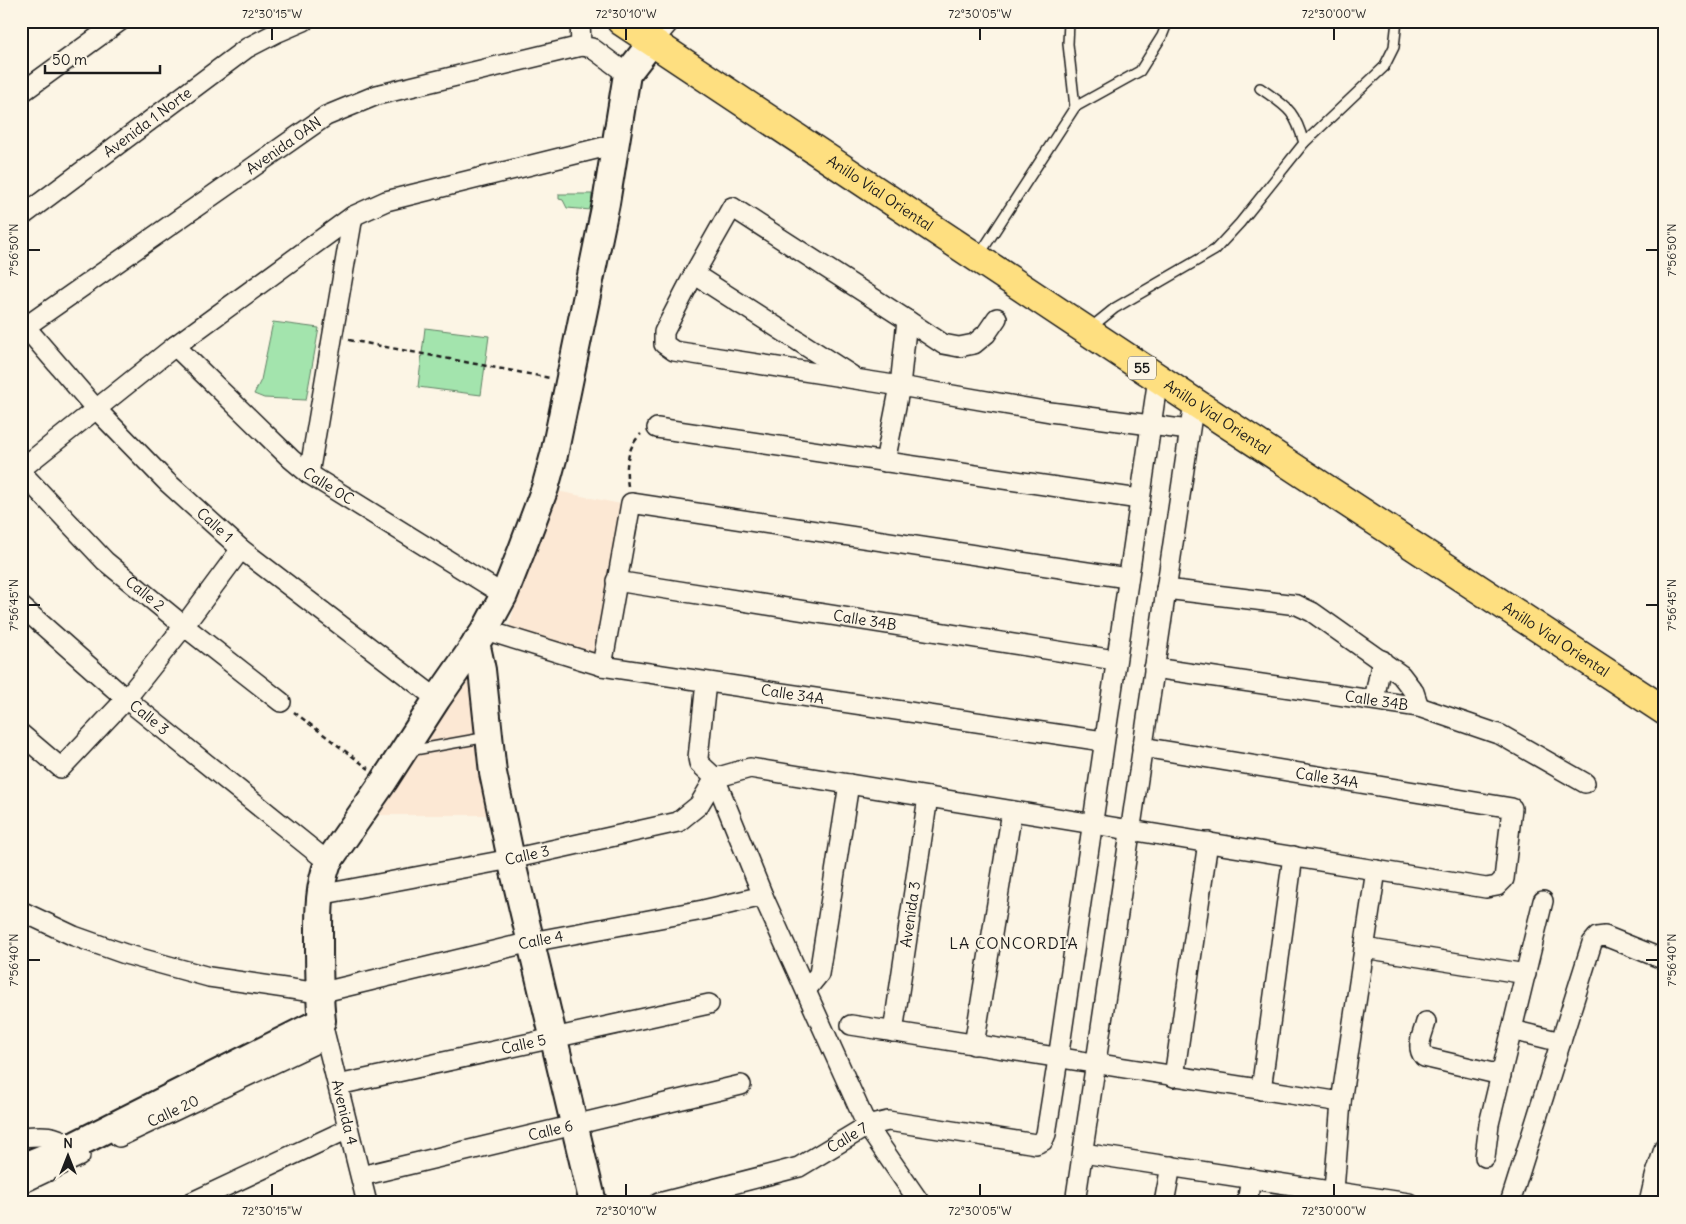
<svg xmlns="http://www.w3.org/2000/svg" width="1686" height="1224" font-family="Delius,sans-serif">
<rect width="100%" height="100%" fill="#fcf5e5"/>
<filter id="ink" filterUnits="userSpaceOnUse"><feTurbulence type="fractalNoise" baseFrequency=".02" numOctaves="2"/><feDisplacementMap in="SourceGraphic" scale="10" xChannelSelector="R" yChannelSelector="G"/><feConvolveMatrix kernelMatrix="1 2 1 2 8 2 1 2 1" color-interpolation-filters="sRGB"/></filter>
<g filter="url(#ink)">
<!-- built -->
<g fill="#fce8d4">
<polygon points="547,489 621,504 598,660 507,634"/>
<polygon points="473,655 478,666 474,733 491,815 369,815"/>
</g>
<!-- green -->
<g fill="#a3e4ad" stroke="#608064">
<polygon points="559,194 592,194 591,210 567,208 563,200 559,199"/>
<polygon points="273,322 319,328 306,400 264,398 254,394 261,380"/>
<polygon points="425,328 489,336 481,395 418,387"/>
</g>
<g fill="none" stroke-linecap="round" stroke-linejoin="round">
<defs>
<g id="lane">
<polyline points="1069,21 1068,44 1075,107"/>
<polyline points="1304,143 1384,67 1394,47 1397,21"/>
<polyline points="978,257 1075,107 1140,71 1162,36 1168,21"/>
<path d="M1089 329 1115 308 1215 250 1240 223 1304 143C1294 109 1288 108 1260 88"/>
<polyline points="409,751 488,737"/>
</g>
<g id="street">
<polyline points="580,21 581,46 592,48 627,74"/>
<polyline points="652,42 670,21"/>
<polyline points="21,93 120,21"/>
<path id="s1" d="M21 217 247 48 276 33 304 21"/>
<polyline points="694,274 851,375"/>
<polyline points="907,320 943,344 959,347 974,344 986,334 997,318"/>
<path id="s2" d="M21 322 96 409 167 482 241 549 437 699"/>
<path id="s3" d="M25 327 326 116 377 95 581 46"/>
<path id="s4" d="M175 346 291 459 309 474 504 595"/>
<polyline points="657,428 1139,499"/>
<polyline points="885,462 900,386 907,320 732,207 694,274 664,332 664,344 674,351 900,386 1050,412 1189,430"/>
<polyline points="21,469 175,346 353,216 386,201 616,144"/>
<path id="s5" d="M21 472 105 561 184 626 281 702"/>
<polyline points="309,474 353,216"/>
<path id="s6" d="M616 581 1115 660"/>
<polyline points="1166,589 1297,605 1312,612 1401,675 1414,692 1419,707"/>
<path id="s7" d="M21 606 126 699 328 862"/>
<path id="s8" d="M485 630 602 666 1103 741"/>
<polyline points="602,666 631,503 1127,578"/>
<path id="s9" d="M1154 668 1419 707 1501 735 1585 783"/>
<polyline points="706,682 698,758 699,763 715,778 763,896 867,1126 920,1203"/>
<polyline points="1374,700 1382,660"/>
<polyline points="21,734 61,768 126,699 184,626 241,549"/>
<path id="s10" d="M319 895 511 859 678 822 699 805 715 778 750 768 1486 888 1497 886 1504 879 1512 808 1142 747"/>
<path id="s11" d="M21 911 74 936 125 954 209 977 319 993 531 942 703 910 763 896"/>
<polyline points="1364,948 1526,974"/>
<polyline points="806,990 819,974 849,784"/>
<path d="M1426 1022C1423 1034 1415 1047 1424 1057L1501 1075"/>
<polyline points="851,1025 1341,1102"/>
<path id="s12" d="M323 1027 367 1203"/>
<polyline points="1512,1030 1561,1042"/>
<path id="s13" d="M893 1032 928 797"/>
<polyline points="974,1045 1012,811"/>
<polyline points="1174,1077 1208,842"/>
<path id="s14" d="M338 1085 709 1004"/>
<polyline points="1261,1090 1293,856"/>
<path d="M21 1137C44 1135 52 1134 73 1146"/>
<path id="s15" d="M119 1137 325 1039"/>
<polyline points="1083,1153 1409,1203"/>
<polyline points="1485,1157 1489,1124 1543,901"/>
<path id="s16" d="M361 1176 741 1085"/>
<polyline points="21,1184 80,1156"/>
<polyline points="190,1203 348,1129"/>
<path id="s17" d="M659 1203 799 1167 867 1126 888 1121 1036 1144 1043 1141 1046 1134 1058 1059 1158 378"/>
<polyline points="1075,1203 1194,402"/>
<polyline points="1164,1203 1171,1166"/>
<polyline points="1247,1203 1251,1178"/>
<polyline points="1331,1203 1334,1190 1341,1102 1376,870"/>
<polyline points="1510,1203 1592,943 1597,937 1605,936 1665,960"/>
<polyline points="1649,1203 1655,1177 1665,1146"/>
</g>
<g id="secondary">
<polyline points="476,642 482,670 493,773 511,859 593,1203"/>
<path d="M21 1167 73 1146 322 1021C319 994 319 969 319 943 319 913 318 890 328 862L384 781 437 699 485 630 504 595 521 552 545 488 554 455 606 203 627 74 652 42"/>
</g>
<g id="highway">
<path id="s18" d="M621 21 1194 402 1665 711"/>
</g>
</defs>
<!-- lane casing -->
<use href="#lane" stroke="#1c1c1c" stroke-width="12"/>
<!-- street casing -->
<use href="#street" stroke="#1c1c1c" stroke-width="22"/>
<!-- secondary casing -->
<use href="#secondary" stroke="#1c1c1c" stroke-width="30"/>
<!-- highway casing -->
<use href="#highway" stroke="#1c1c1c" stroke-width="31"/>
<!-- path -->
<g stroke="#1c1c1c" stroke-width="2.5" stroke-dasharray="5 4" stroke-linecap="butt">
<polyline points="349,340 550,378"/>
<path d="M628 486C625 468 627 447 641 434"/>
<polyline points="294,712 369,769"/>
</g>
<!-- lane -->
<use href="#lane" stroke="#fcf5e5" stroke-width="9"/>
<!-- street -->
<use href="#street" stroke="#fcf5e5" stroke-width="19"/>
<!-- secondary -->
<use href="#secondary" stroke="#fcf5e5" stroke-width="26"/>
<!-- highway -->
<use href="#highway" stroke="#fedf80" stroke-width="28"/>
</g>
</g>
<!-- ticks -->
<path fill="none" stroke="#1c1c1c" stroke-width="2" d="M272 28V40M626 28V40M980 28V40M1334 28V40M28 250H40M1646 250H1658M28 605H40M1646 605H1658M28 960H40M1646 960H1658M272 1184V1196M626 1184V1196M980 1184V1196M1334 1184V1196"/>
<g text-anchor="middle" stroke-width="4" stroke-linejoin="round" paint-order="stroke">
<!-- shield labels -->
<rect fill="#fcf5e5" stroke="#5f5d58" stroke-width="1" x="1128" y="356.5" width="28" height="23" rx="4"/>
<g font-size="14" font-weight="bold" fill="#1c1c1c">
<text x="1142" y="373">55</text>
</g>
<!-- street labels -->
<g font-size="15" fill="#1c1c1c" stroke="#fcf5e5">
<text dy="5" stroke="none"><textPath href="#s1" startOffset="158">Avenida 1 Norte</textPath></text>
<text dy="5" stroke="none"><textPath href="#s3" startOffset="316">Avenida 0AN</textPath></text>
<text dy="5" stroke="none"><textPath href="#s18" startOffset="311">Anillo Vial Oriental</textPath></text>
<text dy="5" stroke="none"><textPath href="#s18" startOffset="716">Anillo Vial Oriental</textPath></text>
<text dy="5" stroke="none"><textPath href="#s4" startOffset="208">Calle 0C</textPath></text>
<text dy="5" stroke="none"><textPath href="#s2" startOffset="281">Calle 1</textPath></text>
<text dy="5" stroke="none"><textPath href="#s5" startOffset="174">Calle 2</textPath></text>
<text dy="5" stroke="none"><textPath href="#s6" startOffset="252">Calle 34B</textPath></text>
<text dy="5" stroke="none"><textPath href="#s18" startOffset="1121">Anillo Vial Oriental</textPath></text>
<text dy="5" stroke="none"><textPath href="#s8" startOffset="315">Calle 34A</textPath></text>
<text dy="5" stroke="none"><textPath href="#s9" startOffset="225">Calle 34B</textPath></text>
<text dy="5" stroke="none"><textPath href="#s7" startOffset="170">Calle 3</textPath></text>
<text transform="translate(1327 778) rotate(9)" y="5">Calle 34A</text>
<text dy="5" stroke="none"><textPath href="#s10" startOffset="212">Calle 3</textPath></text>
<text dy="5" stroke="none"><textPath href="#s13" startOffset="119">Avenida 3</textPath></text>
<text dy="5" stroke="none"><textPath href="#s11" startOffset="539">Calle 4</textPath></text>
<text dy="5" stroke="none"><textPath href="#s14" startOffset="190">Calle 5</textPath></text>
<text dy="5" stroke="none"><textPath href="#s15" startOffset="60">Calle 20</textPath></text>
<text dy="5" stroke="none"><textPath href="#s12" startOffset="88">Avenida 4</textPath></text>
<text dy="5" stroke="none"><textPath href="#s16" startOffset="195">Calle 6</textPath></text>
<text dy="5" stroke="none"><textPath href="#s17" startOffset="201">Calle 7</textPath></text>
</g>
<!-- neighbourhood labels -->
<g font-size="16" letter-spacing="1" fill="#1c1c1c" stroke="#fcf5e5">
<text x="1014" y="949">LA CONCORDIA</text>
</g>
</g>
<!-- margin -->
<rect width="1686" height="1224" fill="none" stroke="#fcf5e5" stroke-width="55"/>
<!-- north arrow -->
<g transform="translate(68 1156)" stroke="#fcf5e5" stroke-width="4" paint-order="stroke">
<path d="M0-4L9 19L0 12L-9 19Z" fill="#1c1c1c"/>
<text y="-8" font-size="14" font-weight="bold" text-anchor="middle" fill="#1c1c1c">N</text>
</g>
<!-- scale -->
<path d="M45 65v8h115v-8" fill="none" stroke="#1c1c1c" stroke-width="2.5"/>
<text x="52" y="65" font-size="15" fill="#1c1c1c" stroke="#fcf5e5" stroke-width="4" paint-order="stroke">50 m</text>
<rect x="28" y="28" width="1630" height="1168" fill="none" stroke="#1c1c1c" stroke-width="2"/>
<g font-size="12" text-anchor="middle" fill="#1c1c1c">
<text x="272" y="18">72°30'15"W</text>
<text x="626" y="18">72°30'10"W</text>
<text x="980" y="18">72°30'05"W</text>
<text x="1334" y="18">72°30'00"W</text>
<text transform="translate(14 250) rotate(-90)" y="4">7°56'50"N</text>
<text transform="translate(1672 250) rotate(-90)" y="4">7°56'50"N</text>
<text transform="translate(14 605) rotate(-90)" y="4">7°56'45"N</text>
<text transform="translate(1672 605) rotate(-90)" y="4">7°56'45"N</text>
<text transform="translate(14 960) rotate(-90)" y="4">7°56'40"N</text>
<text transform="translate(1672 960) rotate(-90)" y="4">7°56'40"N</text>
<text x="272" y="1215">72°30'15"W</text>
<text x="626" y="1215">72°30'10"W</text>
<text x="980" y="1215">72°30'05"W</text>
<text x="1334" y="1215">72°30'00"W</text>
</g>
</svg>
